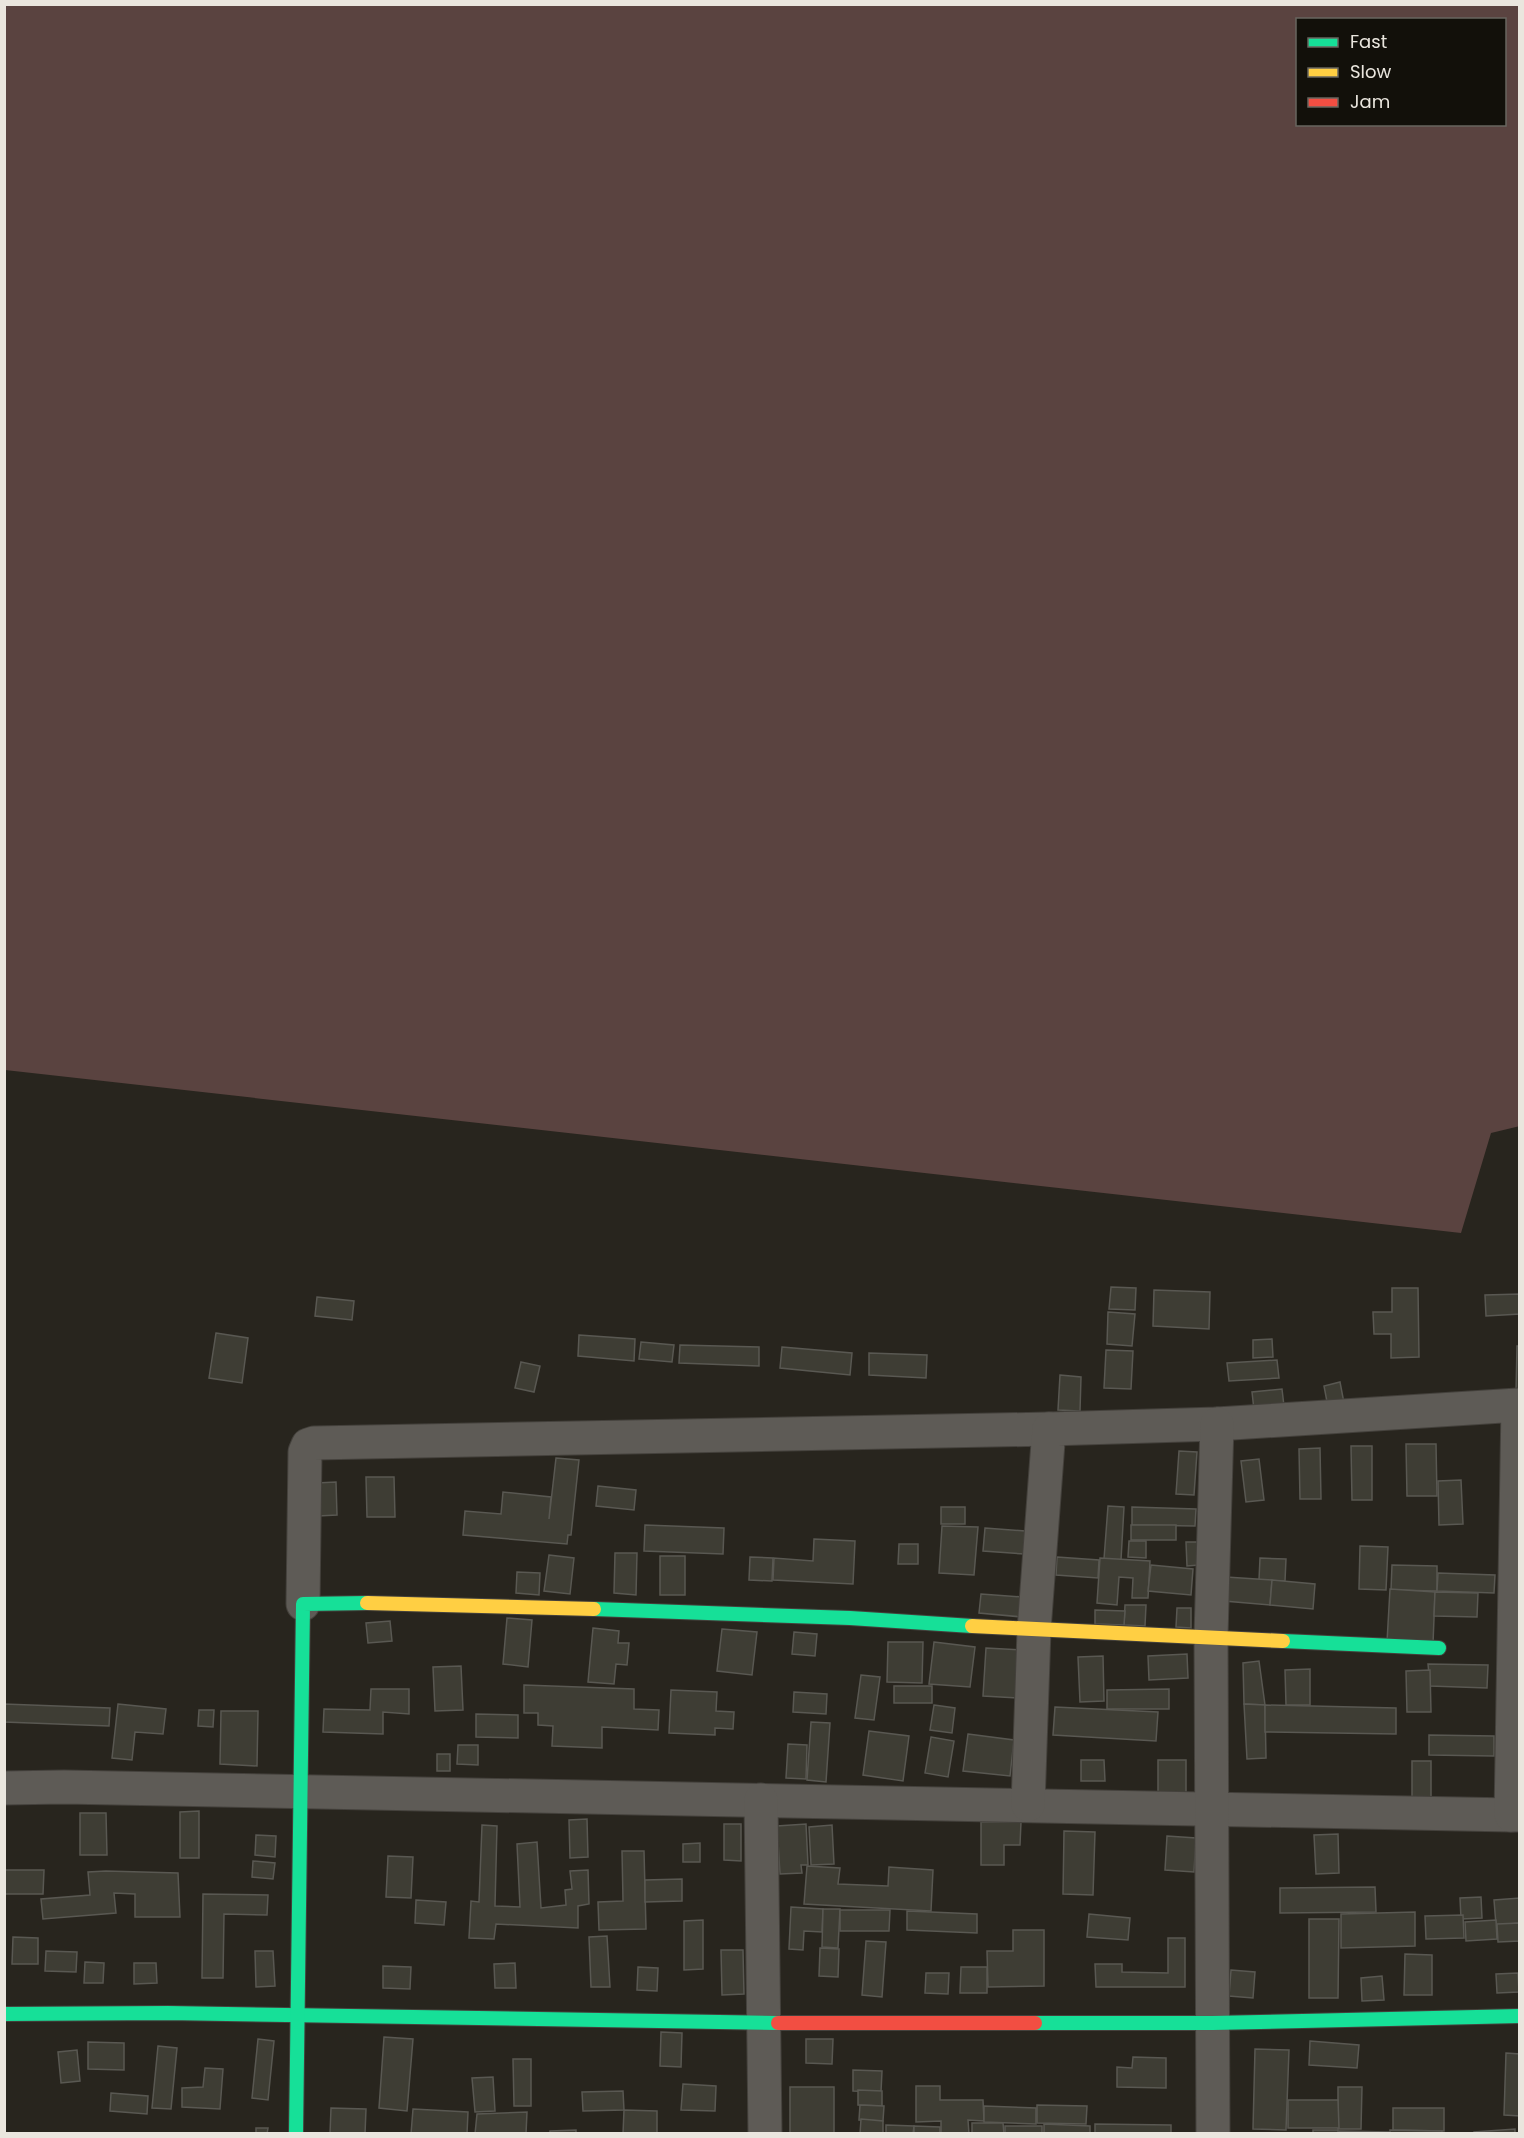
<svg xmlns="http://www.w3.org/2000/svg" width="1524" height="2138" font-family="Poppins,sans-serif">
<rect width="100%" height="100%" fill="#28251e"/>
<!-- green -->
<path fill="#5a4340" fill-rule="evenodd" d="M5 4 1519 5 1520 1126 1491 1133 1461 1233 5 1070ZM1298 20H1504V124H1298Z"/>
<!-- building -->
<g fill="#3e3d34" stroke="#595852" stroke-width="1.5">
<polygon points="1111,1287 1136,1288 1135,1310 1109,1309"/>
<polygon points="1392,1288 1418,1288 1419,1357 1391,1358 1391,1334 1374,1334 1373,1312 1392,1312"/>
<polygon points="1154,1290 1210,1292 1209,1329 1153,1326"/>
<polygon points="1520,1294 1520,1314 1486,1316 1485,1295"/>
<polygon points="317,1297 354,1301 352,1320 315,1316"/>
<polygon points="1108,1312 1135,1314 1132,1346 1107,1344"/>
<polygon points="216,1333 248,1338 242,1383 209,1378"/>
<polygon points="579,1335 635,1339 634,1361 578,1356"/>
<polygon points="1272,1339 1273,1357 1253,1358 1253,1340"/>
<polygon points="641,1342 674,1345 672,1362 639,1359"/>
<polygon points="680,1345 759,1347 759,1366 679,1363"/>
<polygon points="1517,1346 1520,1346 1520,1393 1516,1392"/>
<polygon points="782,1347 852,1353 850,1375 780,1368"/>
<polygon points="1106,1350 1133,1351 1131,1389 1104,1388"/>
<polygon points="869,1353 927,1355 926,1378 869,1375"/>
<polygon points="1277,1360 1279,1378 1229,1381 1227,1363"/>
<polygon points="521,1362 540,1366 534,1392 515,1388"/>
<polygon points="1060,1375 1081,1377 1080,1411 1058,1410"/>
<polygon points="1340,1382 1344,1403 1328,1407 1324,1386"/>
<polygon points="1282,1389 1284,1406 1254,1410 1252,1392"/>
<polygon points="1406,1444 1436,1444 1437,1496 1407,1496"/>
<polygon points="1351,1446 1372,1446 1372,1500 1352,1500"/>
<polygon points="1320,1448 1321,1499 1300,1499 1299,1449"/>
<polygon points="1179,1451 1197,1452 1194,1495 1176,1494"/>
<polygon points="556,1458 579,1460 571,1535 568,1535 567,1544 463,1535 465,1511 501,1514 503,1492 551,1497 549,1519"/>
<polygon points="1259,1459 1264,1500 1246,1502 1241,1461"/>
<polygon points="366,1477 394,1477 395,1517 367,1517"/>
<polygon points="1461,1480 1463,1524 1439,1525 1438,1481"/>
<polygon points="336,1482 337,1515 318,1516 316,1483"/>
<polygon points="598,1486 636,1490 634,1510 596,1506"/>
<polygon points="1108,1506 1124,1507 1121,1560 1104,1559"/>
<rect x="941" y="1507" width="24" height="17"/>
<polygon points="1132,1507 1196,1509 1195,1526 1132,1525"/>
<polygon points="645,1525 724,1528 723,1554 644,1551"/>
<rect x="1131" y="1525" width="45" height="15"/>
<polygon points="942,1526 978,1527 974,1575 939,1573"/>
<polygon points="985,1528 1025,1531 1024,1554 983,1551"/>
<polygon points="814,1539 855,1541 853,1584 773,1580 774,1558 813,1561"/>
<polygon points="1129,1541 1146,1541 1146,1558 1128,1557"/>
<polygon points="1186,1542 1198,1542 1199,1565 1187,1566"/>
<polygon points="899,1544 918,1544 918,1564 898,1564"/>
<polygon points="1360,1546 1388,1547 1386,1590 1359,1589"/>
<polygon points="615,1553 637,1553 636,1595 614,1593"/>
<polygon points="549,1555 574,1558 570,1594 544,1591"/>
<rect x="660" y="1556" width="25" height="39"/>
<polygon points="750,1557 773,1558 772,1581 749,1580"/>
<polygon points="1057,1557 1099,1560 1098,1578 1056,1575"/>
<polygon points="1100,1558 1150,1561 1148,1598 1132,1598 1133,1578 1119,1577 1117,1605 1097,1603"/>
<polygon points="1260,1558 1286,1559 1285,1581 1259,1580"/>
<polygon points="1151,1565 1193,1569 1191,1595 1148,1591"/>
<polygon points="1392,1565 1437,1566 1437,1591 1391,1590"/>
<polygon points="517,1572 540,1573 539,1595 516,1593"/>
<polygon points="1438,1573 1495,1575 1494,1593 1437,1591"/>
<polygon points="1226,1577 1272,1580 1270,1605 1224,1601"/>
<polygon points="1272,1580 1315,1584 1313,1609 1270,1605"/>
<polygon points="1390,1589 1435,1592 1433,1644 1387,1642"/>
<polygon points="1435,1592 1478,1593 1477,1617 1434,1616"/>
<polygon points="981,1594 1023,1597 1022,1617 979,1613"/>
<polygon points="1125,1605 1146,1605 1145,1626 1124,1625"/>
<polygon points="1177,1608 1191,1608 1191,1628 1176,1627"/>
<polygon points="1095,1610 1125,1611 1124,1625 1095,1624"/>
<polygon points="507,1618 532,1620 528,1667 503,1664"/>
<polygon points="390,1621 392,1641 368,1643 366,1623"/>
<polygon points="593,1628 619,1631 618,1643 629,1643 627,1665 616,1664 614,1684 588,1682"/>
<polygon points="722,1629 757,1632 752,1675 717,1671"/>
<polygon points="794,1632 817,1634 815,1656 792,1654"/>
<polygon points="888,1642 923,1642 922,1683 887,1682"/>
<polygon points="934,1642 975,1647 970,1687 929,1684"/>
<polygon points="986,1648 1021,1650 1018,1698 983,1696"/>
<polygon points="1187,1654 1188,1678 1149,1680 1148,1656"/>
<polygon points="1103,1656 1104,1701 1080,1702 1078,1657"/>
<polygon points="1259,1661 1265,1705 1244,1704 1243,1663"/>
<polygon points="1428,1664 1488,1665 1487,1688 1430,1686"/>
<polygon points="461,1666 463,1710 435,1711 433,1667"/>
<polygon points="1310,1669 1310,1705 1286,1705 1285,1670"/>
<polygon points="1430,1670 1431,1712 1407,1712 1406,1671"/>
<polygon points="861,1675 880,1677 874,1720 855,1718"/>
<polygon points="524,1685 634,1689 634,1709 659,1710 658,1730 602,1727 602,1748 552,1746 553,1726 538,1725 538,1713 524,1713"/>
<rect x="894" y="1686" width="38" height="17"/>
<polygon points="371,1689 409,1689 409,1714 383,1712 383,1734 323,1732 324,1709 370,1710"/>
<polygon points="1169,1689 1169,1709 1107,1709 1107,1690"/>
<polygon points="671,1690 717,1692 716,1711 734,1712 733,1729 715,1728 715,1735 669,1733"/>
<polygon points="794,1692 827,1694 826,1714 793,1712"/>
<polygon points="4,1704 110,1708 109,1726 4,1722"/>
<polygon points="118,1704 166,1709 163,1734 135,1732 132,1760 112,1758"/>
<polygon points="1244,1704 1265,1705 1266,1758 1247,1759"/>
<polygon points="934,1705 955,1708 952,1733 930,1730"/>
<polygon points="1265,1705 1396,1708 1396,1734 1265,1732"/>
<polygon points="1055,1707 1158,1712 1156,1741 1053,1735"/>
<polygon points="199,1710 214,1710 213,1727 198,1726"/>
<polygon points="221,1711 258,1711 257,1766 220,1764"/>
<polygon points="476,1714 518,1715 518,1738 476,1737"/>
<polygon points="811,1722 830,1723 826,1782 807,1780"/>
<polygon points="869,1731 909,1736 903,1781 863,1775"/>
<polygon points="968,1734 1014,1740 1010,1776 963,1771"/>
<polygon points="1429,1735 1494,1736 1494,1756 1429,1755"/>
<polygon points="931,1737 954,1741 948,1777 925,1773"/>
<polygon points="788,1744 807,1745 806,1779 786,1778"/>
<polygon points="458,1745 478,1745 478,1765 457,1764"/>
<rect x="437" y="1754" width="13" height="17"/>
<polygon points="1081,1760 1104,1760 1105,1781 1081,1781"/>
<polygon points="1158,1760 1186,1760 1186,1798 1158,1799"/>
<polygon points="1412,1761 1431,1761 1431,1802 1412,1803"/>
<polygon points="199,1811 199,1858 180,1858 180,1812"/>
<polygon points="80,1813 106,1813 107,1855 80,1855"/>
<polygon points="587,1819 588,1857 570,1858 569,1820"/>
<polygon points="981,1822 1021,1822 1020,1845 1004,1845 1004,1865 981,1865"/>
<polygon points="724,1824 741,1824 741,1861 724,1860"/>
<polygon points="806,1824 808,1865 801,1865 802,1873 780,1874 777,1826"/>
<polygon points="482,1825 497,1826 495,1906 520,1907 517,1844 537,1842 541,1908 566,1905 565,1890 572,1889 570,1871 588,1870 589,1904 578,1906 578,1928 496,1924 494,1939 469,1938 471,1901 479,1902"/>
<polygon points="832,1825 834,1864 811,1865 809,1827"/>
<polygon points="1064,1831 1095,1832 1093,1895 1063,1894"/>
<polygon points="1338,1834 1339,1873 1316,1874 1314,1835"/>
<polygon points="256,1835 276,1836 275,1857 255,1855"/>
<polygon points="1167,1836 1196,1838 1194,1872 1165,1870"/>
<polygon points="700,1843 700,1862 683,1862 683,1844"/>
<polygon points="622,1851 644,1851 646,1929 599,1930 598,1902 623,1901"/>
<polygon points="388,1856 413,1857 411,1898 386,1897"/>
<polygon points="253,1861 275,1863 273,1879 252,1877"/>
<polygon points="807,1866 840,1868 838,1884 888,1886 889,1867 933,1870 931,1911 804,1904"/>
<polygon points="4,1870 44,1870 43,1894 4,1894"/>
<polygon points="106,1871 178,1873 180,1917 135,1917 135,1894 114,1893 116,1913 43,1919 41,1899 90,1895 88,1872"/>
<polygon points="682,1879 682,1901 645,1902 645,1880"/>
<polygon points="1375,1887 1376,1912 1280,1913 1280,1888"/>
<polygon points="203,1894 268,1895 267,1915 224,1914 223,1978 202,1978"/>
<polygon points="1481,1897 1482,1918 1461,1919 1460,1898"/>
<polygon points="1520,1898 1520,1923 1496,1925 1494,1900"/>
<polygon points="416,1900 446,1902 444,1925 415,1923"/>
<polygon points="791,1907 823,1909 822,1932 804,1931 803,1950 789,1949"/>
<polygon points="823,1909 840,1909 838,1948 822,1947"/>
<polygon points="840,1910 890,1910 889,1931 840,1931"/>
<polygon points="907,1911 977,1914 977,1933 907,1930"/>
<polygon points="1415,1912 1415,1946 1341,1948 1341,1914"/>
<polygon points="1089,1914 1130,1918 1128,1940 1087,1937"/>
<polygon points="1463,1915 1464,1938 1426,1939 1425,1916"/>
<polygon points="1309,1919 1339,1919 1338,1998 1309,1998"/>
<polygon points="703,1920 703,1969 684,1970 684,1921"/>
<polygon points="1496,1920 1497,1939 1466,1941 1465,1922"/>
<polygon points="1520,1923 1520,1941 1498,1942 1497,1924"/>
<polygon points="1013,1930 1044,1930 1044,1986 988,1987 987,1951 1013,1951"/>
<polygon points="607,1936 610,1987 591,1987 589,1937"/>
<polygon points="13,1937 38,1938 38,1964 12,1964"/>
<polygon points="1168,1938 1185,1938 1185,1987 1096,1987 1095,1964 1122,1964 1122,1972 1168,1973"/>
<polygon points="866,1941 886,1942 882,1997 862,1995"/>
<polygon points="820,1948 839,1949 838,1977 819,1976"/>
<polygon points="721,1950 743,1950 744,1994 722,1995"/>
<polygon points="46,1951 77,1952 76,1972 45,1971"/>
<polygon points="255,1951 273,1951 275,1986 256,1987"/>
<polygon points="1405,1954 1432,1955 1432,1995 1404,1995"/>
<polygon points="85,1962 104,1963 103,1983 84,1983"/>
<polygon points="134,1963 156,1963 157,1983 134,1984"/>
<polygon points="515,1963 516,1988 495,1988 494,1964"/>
<polygon points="383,1966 411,1967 410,1989 383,1988"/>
<polygon points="638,1967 658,1968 657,1991 637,1990"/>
<polygon points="961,1967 987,1967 987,1993 960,1993"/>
<polygon points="1231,1970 1255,1972 1253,1998 1229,1996"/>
<polygon points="926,1973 949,1973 948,1994 925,1993"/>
<polygon points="1518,1973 1519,1992 1497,1993 1496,1974"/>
<polygon points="1382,1976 1384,2000 1362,2001 1361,1978"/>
<polygon points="661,2032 682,2033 681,2067 660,2066"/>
<polygon points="384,2037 413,2039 407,2111 379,2108"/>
<polygon points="258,2039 274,2041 268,2100 252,2098"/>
<polygon points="806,2039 833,2039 832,2064 806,2063"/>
<polygon points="1310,2041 1359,2045 1357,2068 1309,2065"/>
<polygon points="88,2042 124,2043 124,2070 88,2069"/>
<polygon points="158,2046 177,2048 171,2109 152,2108"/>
<polygon points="1255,2049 1289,2050 1286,2130 1253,2129"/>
<polygon points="77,2050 80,2081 61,2083 58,2052"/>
<polygon points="1506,2053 1520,2054 1520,2116 1504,2115"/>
<polygon points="1133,2057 1166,2058 1166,2088 1117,2087 1117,2067 1132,2068"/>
<polygon points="513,2059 531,2059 531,2106 514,2106"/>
<polygon points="205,2068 223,2069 220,2109 182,2107 182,2088 203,2087"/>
<polygon points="853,2070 882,2071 881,2092 853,2091"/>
<polygon points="493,2077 495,2111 475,2112 472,2078"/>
<polygon points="683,2084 716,2086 715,2111 681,2110"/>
<polygon points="916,2086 940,2086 940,2100 983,2100 984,2121 968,2120 969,2134 941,2134 941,2121 916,2122"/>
<rect x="790" y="2087" width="44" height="47"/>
<polygon points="1338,2087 1362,2087 1361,2129 1338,2129"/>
<polygon points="858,2090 882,2091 882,2106 858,2105"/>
<polygon points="623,2091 624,2110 583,2111 582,2092"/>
<polygon points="111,2093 148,2096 147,2114 110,2111"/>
<polygon points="1288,2100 1338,2100 1339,2128 1288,2128"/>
<polygon points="860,2105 884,2106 883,2121 859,2120"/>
<polygon points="1037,2105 1087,2106 1086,2124 1037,2123"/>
<polygon points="984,2106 1036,2108 1036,2124 984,2122"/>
<polygon points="331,2108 366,2109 365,2134 330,2134"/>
<polygon points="1393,2108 1444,2108 1444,2131 1393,2130"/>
<polygon points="413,2109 468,2112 467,2134 411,2134"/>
<polygon points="624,2110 657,2111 657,2134 623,2134"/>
<polygon points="527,2112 526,2134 475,2134 477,2114"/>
<polygon points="861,2119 883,2121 883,2134 860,2134"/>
<polygon points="972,2123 1003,2123 1004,2134 972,2134"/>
<polygon points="1044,2124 1090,2126 1090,2134 1044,2134"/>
<polygon points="1095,2124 1171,2125 1171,2134 1095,2134"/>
<polygon points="886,2125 914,2126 913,2134 886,2134"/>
<polygon points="914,2126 940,2127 940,2134 914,2134"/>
<rect x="1005" y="2126" width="37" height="8"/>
<polygon points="256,2128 268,2128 267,2134 256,2134"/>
<polygon points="1515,2129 1515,2134 1474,2134 1474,2132"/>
<polygon points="576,2130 576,2134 550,2134 550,2131"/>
<rect x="1313" y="2130" width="25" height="4"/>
<polygon points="1390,2130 1442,2131 1442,2134 1390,2134"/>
<polygon points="1339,2131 1389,2132 1389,2134 1339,2134"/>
</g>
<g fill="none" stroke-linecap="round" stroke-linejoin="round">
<defs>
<g id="street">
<polyline points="303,1604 305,1452 308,1445 314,1443 1049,1429"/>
<polyline points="4,1788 64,1787 1511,1815"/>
<polyline points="761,1800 765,2134"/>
<polyline points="1028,1805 1034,1630 1049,1429 1217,1424 1518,1405 1511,1815 1520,1815"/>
<polyline points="1213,2134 1211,1636 1217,1424"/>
</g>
<g id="fast">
<polyline points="594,1609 850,1618 972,1626"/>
<polyline points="1283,1641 1439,1648"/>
<polyline points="4,2014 168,2013 778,2023"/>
<polyline points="1035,2023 1212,2023 1520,2016"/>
<polyline points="296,2134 303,1604 367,1603"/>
</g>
<g id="slow">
<polyline points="367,1603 594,1609"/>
<polyline points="972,1626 1283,1641"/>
</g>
<polyline id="jam" points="778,2023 1035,2023"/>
</defs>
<!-- street casing -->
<use href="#street" stroke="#44413c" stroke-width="35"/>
<!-- fast casing -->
<use href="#fast" stroke="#44413c" stroke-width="16"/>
<!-- slow casing -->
<use href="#slow" stroke="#44413c" stroke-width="16"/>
<!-- jam casing -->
<use href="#jam" stroke="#44413c" stroke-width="16"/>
<!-- street -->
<use href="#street" stroke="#5e5b56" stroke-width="33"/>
<!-- fast -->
<use href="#fast" stroke="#16e098" stroke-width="14"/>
<!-- slow -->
<use href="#slow" stroke="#ffcf43" stroke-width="14"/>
<!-- jam -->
<use href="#jam" stroke="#f24e42" stroke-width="14"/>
</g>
<!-- border -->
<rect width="1524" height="2138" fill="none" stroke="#eae6de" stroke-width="12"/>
<!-- legend -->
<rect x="1296" y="18" width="210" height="108" fill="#12100a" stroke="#68665f" stroke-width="1.5"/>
<rect x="1308" y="38" width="30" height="9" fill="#16e098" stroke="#68665f" stroke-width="1.5"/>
<text x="1350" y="48" font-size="18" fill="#eae6de">Fast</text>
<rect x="1308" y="68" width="30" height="9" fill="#ffcf43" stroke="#68665f" stroke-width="1.5"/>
<text x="1350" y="78" font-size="18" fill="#eae6de">Slow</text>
<rect x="1308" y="98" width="30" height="9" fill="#f24e42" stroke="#68665f" stroke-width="1.5"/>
<text x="1350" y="108" font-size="18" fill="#eae6de">Jam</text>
</svg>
